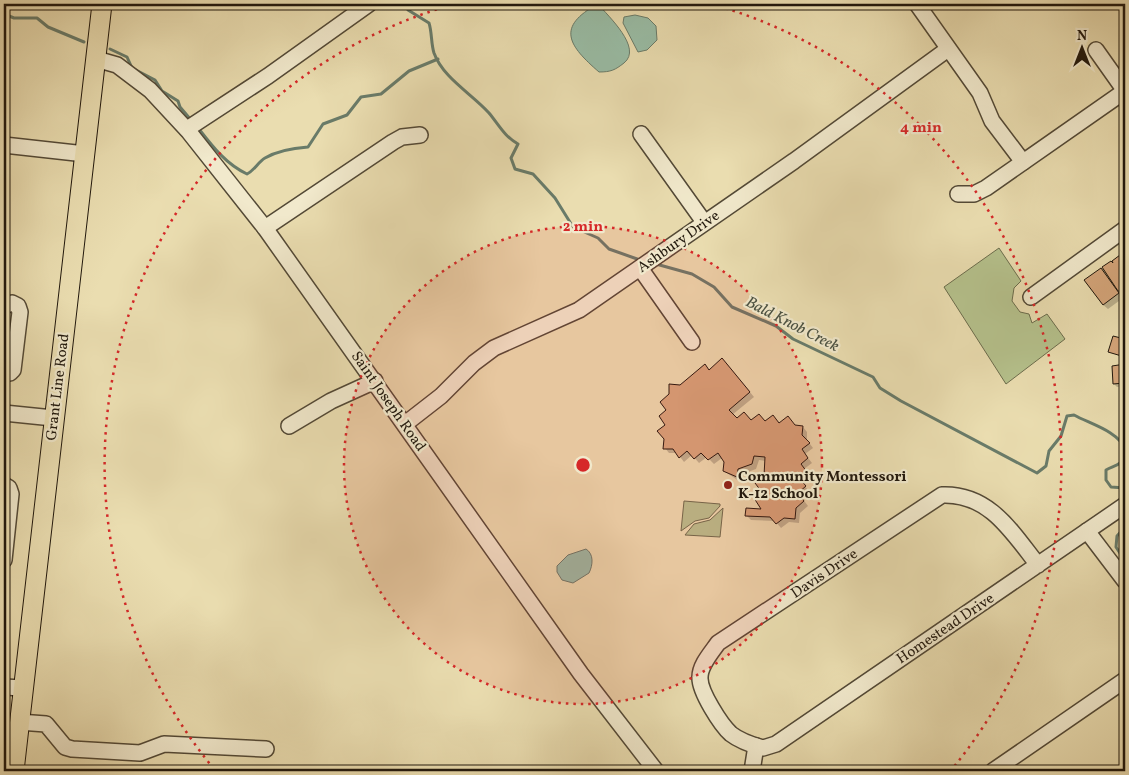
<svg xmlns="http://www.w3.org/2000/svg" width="1129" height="775" font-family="Vollkorn,serif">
<rect width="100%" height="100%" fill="#eaddb0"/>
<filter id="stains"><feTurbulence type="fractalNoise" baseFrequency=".004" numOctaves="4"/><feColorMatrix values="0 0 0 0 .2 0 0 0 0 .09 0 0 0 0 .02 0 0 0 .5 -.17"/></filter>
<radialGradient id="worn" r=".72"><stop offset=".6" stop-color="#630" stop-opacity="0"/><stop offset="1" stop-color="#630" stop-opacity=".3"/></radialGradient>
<!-- green -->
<g fill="#b5c18c" stroke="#6b6c4c">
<polygon points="999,248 1021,281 1014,288 1012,301 1020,312 1029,314 1032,323 1047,314 1065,339 1006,384 944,287"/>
<polygon points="684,501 720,504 720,506 709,518 695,521 681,531"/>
<polygon points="723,508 720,537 685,535 694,524 710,520"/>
</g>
<!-- water -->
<g fill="#99bda6" stroke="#697b69">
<path d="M598 4C608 16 643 48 624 63 615 70 611 72 599 72 569 46 555 27 598 4Z"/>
<polygon points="635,15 648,18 656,26 657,40 647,50 638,52 623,23 624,17"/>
<path d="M586 549C594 554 593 565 589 573L573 583 562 580 557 572V566L568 555Z"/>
</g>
<!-- shadow -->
<g fill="#0003">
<polygon points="1120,257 1125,262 1125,295 1120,294 1123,298 1108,309 1101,303 1085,281 1111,262 1118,267"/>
<polygon points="1125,317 1125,325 1122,322"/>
<polygon points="1114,337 1125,339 1125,358 1110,352"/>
<polygon points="727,364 754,397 732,415 737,420 766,423 778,421 780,424 803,427 807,432 807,440 813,448 805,454 812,463 804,469 811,477 803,483 809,492 802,498 808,506 800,513 799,523 789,522 781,528 775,521 751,520 747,516 763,511 766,461 759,460 756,469 742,474 741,481 739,481 724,471 725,461 722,458 714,464 707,457 699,463 692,455 684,462 677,453 669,453 665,448 668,410 680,386 705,366 710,370"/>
<polygon points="1125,365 1125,386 1117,387 1114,384 1113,367"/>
</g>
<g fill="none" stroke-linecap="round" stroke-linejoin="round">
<!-- stream -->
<g stroke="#697b69" stroke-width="3">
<path d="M404 4 408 10 429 23C432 32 431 44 434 53 443 78 472 94 489 113 499 125 504 136 518 144L511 158 515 169 533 174 555 198 573 227 598 238 609 249 640 260"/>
<polyline points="4,14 14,18 37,18 48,27 84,42"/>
<polyline points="110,49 127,57 132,68 155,80 162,91 178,101 180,107 191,120"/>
<path d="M199 129C213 147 226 164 247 174 255 170 258 162 265 158 277 151 294 148 308 147L323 124 347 115 361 97 381 94 409 71 438 59"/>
<path d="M656 264 692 274 714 287 732 307 776 326 793 339 873 377 880 388 901 401 1037 473 1046 466 1049 451 1061 436 1067 416 1074 415C1090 424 1118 431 1125 449"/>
<path d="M1125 454C1122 466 1115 465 1106 470V480L1111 487 1125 488"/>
<polyline points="1125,527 1117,536 1116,547 1125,561"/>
</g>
</g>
<!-- building -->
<g fill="#d4a57a" stroke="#21180d">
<polygon points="1120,255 1125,263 1125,289 1122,292 1118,291 1102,267 1111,261 1113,263 1112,261"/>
<polygon points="1101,268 1119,293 1103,305 1084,280"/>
<polygon points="1113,336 1125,339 1125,357 1108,352"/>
<polygon points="722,358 750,392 729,410 737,418 744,412 751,420 759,414 765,421 773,415 779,423 788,416 795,425 803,426 802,435 810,443 802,449 808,458 801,464 807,472 799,478 806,486 798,493 804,501 796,508 795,519 784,518 776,524 770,517 745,516 746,508 761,509 754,498 761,491 755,483 764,476 765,457 754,456 752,464 738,469 737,477 723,471 724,462 718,453 708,460 701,453 694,459 687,451 679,458 673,449 663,449 664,439 657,431 665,425 659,416 666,410 660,402 669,394 669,384 680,385 705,364 709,370"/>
<polygon points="1125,364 1125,383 1113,384 1112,366"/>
</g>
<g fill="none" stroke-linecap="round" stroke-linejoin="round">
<defs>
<g id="minor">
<polyline points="917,4 980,93 992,121 1023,162"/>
<polyline points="1096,50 1125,91"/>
<polyline points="96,59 117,65 150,90 189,132 265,228 581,674 656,771"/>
<polyline points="187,129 268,76 369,4"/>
<polyline points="641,134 704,222"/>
<polyline points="4,145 85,154"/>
<polyline points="958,194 974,194 986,188 1125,91"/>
<polyline points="265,228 393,142 402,137 420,135"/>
<polyline points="640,268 692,342"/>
<polyline points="1031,297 1125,229"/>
<polyline points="4,306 12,303 18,306 20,312 13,370 10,373 4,373"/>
<polyline points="4,413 53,418"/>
<polyline points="405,424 441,396 474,363 494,348 579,310 794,161 948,49"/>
<polyline points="289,426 331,401 375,381"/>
<polyline points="4,485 9,488 11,494 4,560"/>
<polyline points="1087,531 1125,581"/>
<path d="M1038 565C1012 532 989 493 942 495L718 643C711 653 700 665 700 677 699 691 721 725 731 734 740 741 752 745 763 748L776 744 1125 505"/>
<polyline points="4,687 23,688"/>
<polyline points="19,722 46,724 65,747 72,749 140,753 164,744 266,749"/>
<polyline points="752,771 756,746"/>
<polyline points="993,771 1125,680"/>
</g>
<polyline id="major" points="14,771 102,4"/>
</defs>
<!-- minor casing -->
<use href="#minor" stroke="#534936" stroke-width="18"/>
<!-- major casing -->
<use href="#major" stroke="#21180d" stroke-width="21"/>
<!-- minor -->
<use href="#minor" stroke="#f1e9cc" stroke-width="15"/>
<!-- major -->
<use href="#major" stroke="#eaddb0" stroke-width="19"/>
</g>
<!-- distance rings -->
<circle cx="583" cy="465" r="239" fill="#d62828" fill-opacity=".12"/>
<g fill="none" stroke="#d62828" stroke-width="2.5" stroke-dasharray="2.5 5">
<circle cx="583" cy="465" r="239"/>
<path d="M214 769A478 478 0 0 1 455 4M711 4A478 478 0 0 1 952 769"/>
</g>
<!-- markers -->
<circle fill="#8f2418" stroke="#f1e9cc" stroke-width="2" cx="728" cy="485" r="5"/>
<g text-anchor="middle" stroke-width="4.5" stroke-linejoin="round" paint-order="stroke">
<!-- street labels -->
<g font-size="15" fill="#21180d" stroke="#f1e9cc">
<text transform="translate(678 241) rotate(-35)" y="5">Ashbury Drive</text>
<text transform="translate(57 387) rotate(-83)" y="5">Grant Line Road</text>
<text transform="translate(389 401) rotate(55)" y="5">Saint Joseph Road</text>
<text transform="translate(824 573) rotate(-34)" y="5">Davis Drive</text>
<text transform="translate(945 628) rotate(-34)" y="5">Homestead Drive</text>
</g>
<!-- poi labels -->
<g font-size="15" font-weight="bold" fill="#21180d" stroke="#f1e9cc" text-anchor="start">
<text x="738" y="481">Community Montessori<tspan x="738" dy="17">K-12 School</tspan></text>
</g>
<!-- water labels -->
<g font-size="16" font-style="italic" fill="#4b5243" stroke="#f1e9cc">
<text transform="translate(793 323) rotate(27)" y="6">Bald Knob Creek</text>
</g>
</g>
<circle cx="583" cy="465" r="8" fill="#d62828" stroke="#f1e9cc" stroke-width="2.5"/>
<g font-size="15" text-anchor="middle" font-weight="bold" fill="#d62828" stroke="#f1e9cc" stroke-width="4.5" stroke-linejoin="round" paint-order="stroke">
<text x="921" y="132">4 min</text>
<text x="583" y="231">2 min</text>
</g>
<!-- margin -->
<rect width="1129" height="775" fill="none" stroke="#eaddb0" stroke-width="20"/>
<rect x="5" y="5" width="1119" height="765" fill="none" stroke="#21180d" stroke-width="2.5"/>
<rect x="10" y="10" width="1109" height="755" fill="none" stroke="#21180d"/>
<!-- north arrow -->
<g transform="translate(1082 48)" stroke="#f1e9cc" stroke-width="4" paint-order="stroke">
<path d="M0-4L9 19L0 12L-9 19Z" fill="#21180d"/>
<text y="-8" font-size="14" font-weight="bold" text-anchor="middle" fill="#21180d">N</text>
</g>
<rect width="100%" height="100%" filter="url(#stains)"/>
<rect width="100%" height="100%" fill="url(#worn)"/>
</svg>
